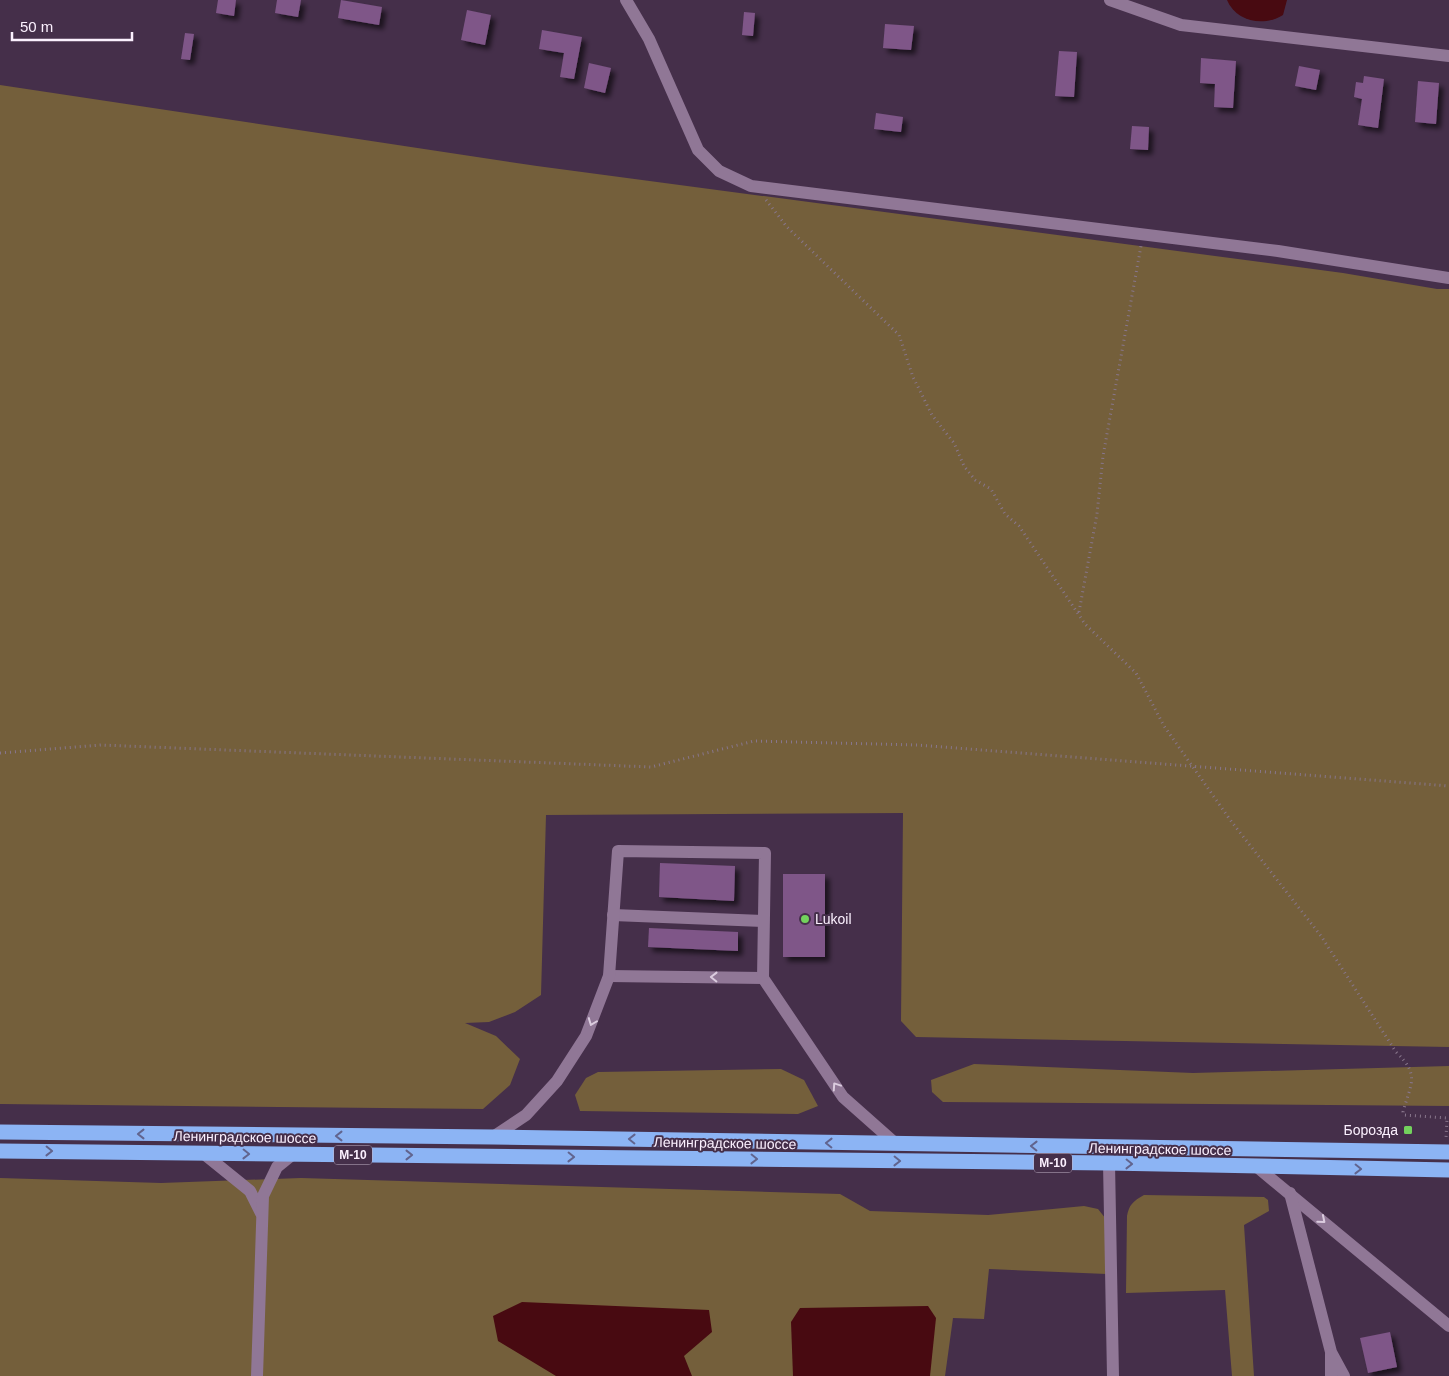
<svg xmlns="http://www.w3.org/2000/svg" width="1449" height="1376" font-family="Arial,sans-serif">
<defs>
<filter id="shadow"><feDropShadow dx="4.5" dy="4.5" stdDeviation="2.5" flood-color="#0009"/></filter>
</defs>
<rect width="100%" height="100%" fill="#452f4a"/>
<!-- green -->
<g fill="#745f3b">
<polygon points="0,85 537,166 1343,273 1437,289 1449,289 1449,1047 916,1037 901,1021 903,813 546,815 541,995 515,1012 489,1022 465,1023 496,1036 520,1059 510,1085 483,1109 0,1104"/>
<polygon points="974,1064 1193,1073 1449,1066 1449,1106 943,1102 932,1092 931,1080"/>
<polygon points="781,1069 804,1080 818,1106 798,1114 580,1111 575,1095 586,1078 598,1072"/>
<polygon points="0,1178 161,1183 301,1178 840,1194 870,1211 988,1215 1084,1206 1098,1209 1106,1219 1107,1274 989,1269 984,1319 953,1318 945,1376 0,1376"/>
<path d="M1144 1195 1264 1197 1268 1200 1269 1211 1244 1225 1254 1376H1232L1225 1290 1126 1293 1127 1216C1129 1205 1133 1201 1144 1195Z"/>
</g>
<!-- water -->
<g fill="#480a11">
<path d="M1227 0H1287L1283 15C1264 27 1236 22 1227 0Z"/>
<polygon points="522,1302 709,1310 712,1332 684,1356 692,1376 556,1376 498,1341 493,1316"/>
<polygon points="928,1306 936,1318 930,1376 793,1376 791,1322 800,1308"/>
</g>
<!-- building -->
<g fill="#7f5688" filter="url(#shadow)">
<polygon points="218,0 236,0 234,16 216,13"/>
<polygon points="277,0 301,0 298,17 275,13"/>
<polygon points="341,0 382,7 379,25 338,18"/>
<polygon points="467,10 491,15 485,45 461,40"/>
<polygon points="744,12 755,13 753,36 742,35"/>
<polygon points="885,24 914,26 911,50 883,48"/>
<polygon points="542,30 582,37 574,79 560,77 564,53 539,49"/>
<polygon points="185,33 194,34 190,60 181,59"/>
<polygon points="1059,51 1077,52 1074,97 1055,96"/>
<polygon points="1201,58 1236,61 1233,108 1214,107 1215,84 1200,83"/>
<polygon points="589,63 611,68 605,93 584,88"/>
<polygon points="1299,66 1320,70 1316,90 1295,86"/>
<polygon points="1364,76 1384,79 1378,128 1358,125 1362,99 1354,97 1356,82 1363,83"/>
<polygon points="1418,81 1439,83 1436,124 1415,122"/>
<polygon points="876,113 903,117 901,132 874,129"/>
<polygon points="1132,126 1149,127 1148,150 1130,149"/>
<polygon points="660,863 735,866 734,901 659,897"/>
<rect x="783" y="874" width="42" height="83"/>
<polygon points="649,928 738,932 738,951 648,947"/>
<polygon points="1390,1332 1397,1367 1368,1373 1360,1338"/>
</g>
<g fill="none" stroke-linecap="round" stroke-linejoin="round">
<!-- path -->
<g stroke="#88768c" stroke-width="3" stroke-dasharray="1 4" stroke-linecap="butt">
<path d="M766 200 787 227 899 335 913 377 932 415 954 443 964 466 975 480 991 489 1005 514 1019 526 1085 624 1136 673 1164 726 1231 821 1321 936 1396 1052C1420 1075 1411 1083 1403 1112L1404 1115 1447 1118 1446 1138"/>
<polyline points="1079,612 1097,514 1103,456 1141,246"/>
<polyline points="0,753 101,745 651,767 754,741 917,745 1449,786"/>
</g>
<!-- minor -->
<g stroke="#907796" stroke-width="12">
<polyline points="626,0 649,39 698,150 719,171 751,186 1278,251 1449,278"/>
<polyline points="1110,0 1181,25 1449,56"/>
<polyline points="613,915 763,921"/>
<polyline points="609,976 763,978"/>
<polyline points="493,1137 526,1115 557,1081 586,1036 609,976 618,851 765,853 763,978 843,1097 896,1144"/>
<polyline points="203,1153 250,1191 261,1213"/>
<polyline points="1109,1163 1113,1376"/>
<polyline points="1257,1167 1449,1326"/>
<polyline points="1290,1193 1331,1352 1344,1376"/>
<polyline points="1331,1354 1331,1376"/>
<polyline points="257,1376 263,1196 277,1167 293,1154"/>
</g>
<!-- highway -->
<g stroke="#8cb4f4" stroke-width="15">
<polyline points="0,1132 493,1137 1449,1152"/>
<polyline points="0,1151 1109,1163 1449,1170"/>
</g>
</g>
<!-- one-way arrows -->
<defs><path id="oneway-chevron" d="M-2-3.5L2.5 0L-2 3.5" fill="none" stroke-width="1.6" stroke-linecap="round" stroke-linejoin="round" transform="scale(1.25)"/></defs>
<g stroke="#dbccdf">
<use href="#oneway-chevron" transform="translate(714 977) rotate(-179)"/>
<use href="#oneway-chevron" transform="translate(592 1022) rotate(111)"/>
<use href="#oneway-chevron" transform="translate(836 1086) rotate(-124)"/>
<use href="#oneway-chevron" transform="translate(1322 1220) rotate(40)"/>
</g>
<g stroke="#61648e">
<use href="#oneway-chevron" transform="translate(141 1134) rotate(-180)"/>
<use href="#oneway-chevron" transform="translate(339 1136) rotate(-180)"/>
<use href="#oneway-chevron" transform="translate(632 1139) rotate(-179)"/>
<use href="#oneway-chevron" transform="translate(829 1143) rotate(-179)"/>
<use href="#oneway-chevron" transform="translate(1034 1146) rotate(-179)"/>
<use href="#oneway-chevron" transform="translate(49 1151) rotate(1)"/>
<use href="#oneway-chevron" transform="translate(246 1154) rotate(1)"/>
<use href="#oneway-chevron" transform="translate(409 1155)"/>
<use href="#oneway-chevron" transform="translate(571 1157) rotate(1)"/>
<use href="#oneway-chevron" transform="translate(754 1159) rotate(1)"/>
<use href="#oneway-chevron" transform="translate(897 1161) rotate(1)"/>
<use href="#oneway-chevron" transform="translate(1129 1164) rotate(1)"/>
<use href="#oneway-chevron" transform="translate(1358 1169) rotate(1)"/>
</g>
<!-- markers -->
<g fill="#73d25d" stroke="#452f4a" stroke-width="2">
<circle cx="805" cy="919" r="5"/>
<rect x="1403" y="1125" width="10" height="10" rx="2.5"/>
</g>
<g text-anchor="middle" stroke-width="4" stroke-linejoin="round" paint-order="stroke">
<!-- shield labels -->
<g fill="#452f4a" stroke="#c4b6c8" stroke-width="1">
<rect x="334" y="1145.5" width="38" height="19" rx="4"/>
<rect x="1034" y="1153.5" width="38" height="19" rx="4"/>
</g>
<g font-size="12" font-weight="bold" fill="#fbf0fe">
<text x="353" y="1159">М-10</text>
<text x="1053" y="1167">М-10</text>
</g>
<!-- poi labels -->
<g font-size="14" fill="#fbf0fe" stroke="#452f4a" text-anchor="start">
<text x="815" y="924">Lukoil</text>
<text x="1398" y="1135" text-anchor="end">Борозда</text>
</g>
<!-- street labels -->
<g font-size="14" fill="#fbf0fe" stroke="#452f4a">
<text transform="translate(245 1137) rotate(1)" y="5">Ленинградское шоссе</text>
<text transform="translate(725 1143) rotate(1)" y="5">Ленинградское шоссе</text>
<text transform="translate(1160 1149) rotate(1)" y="5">Ленинградское шоссе</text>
</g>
</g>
<!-- scale -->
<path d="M12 32v8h120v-8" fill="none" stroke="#fbf0fe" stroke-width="2.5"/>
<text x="20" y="32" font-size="15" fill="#fbf0fe" stroke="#452f4a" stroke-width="4" paint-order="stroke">50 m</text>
</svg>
